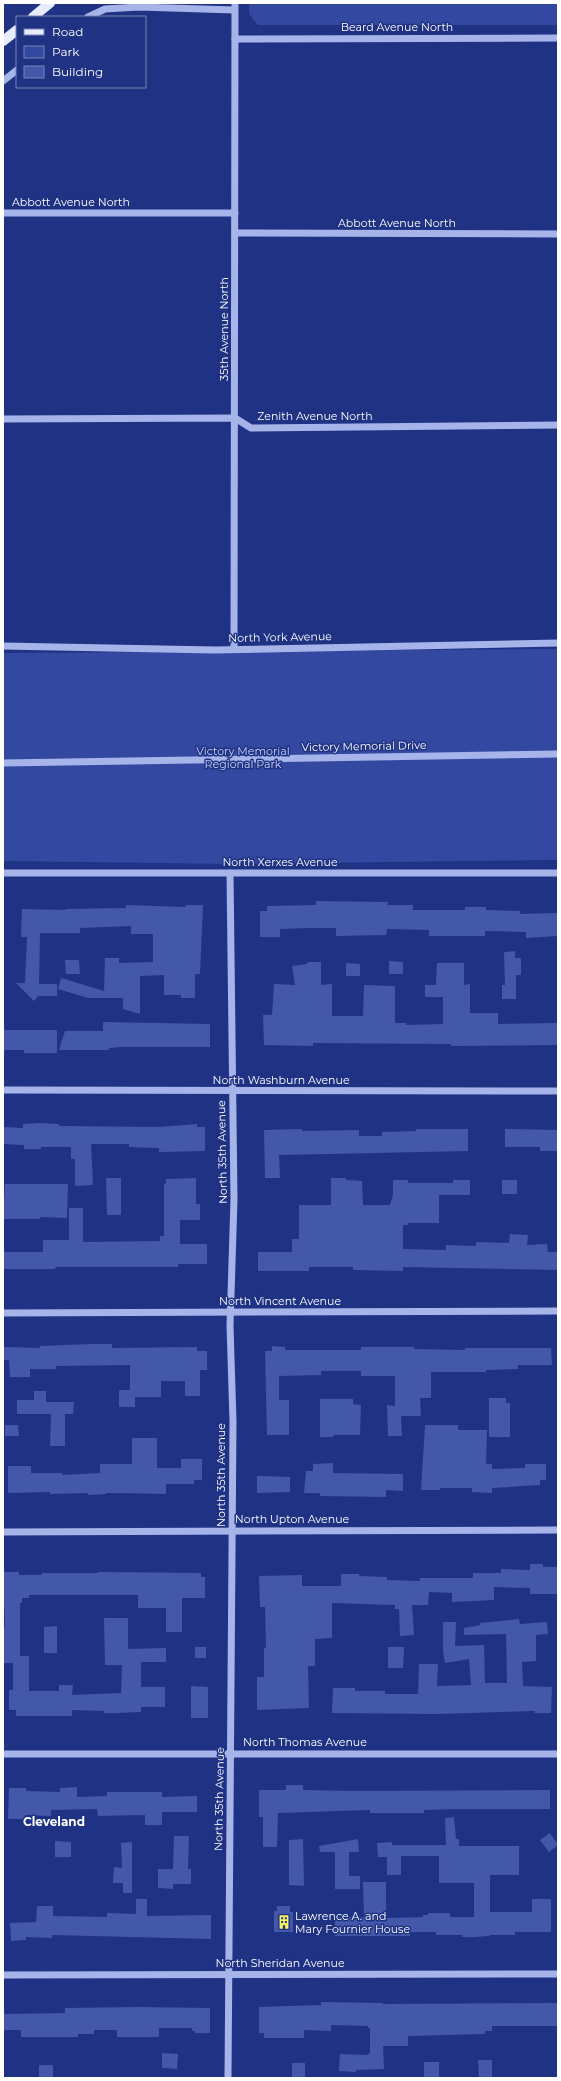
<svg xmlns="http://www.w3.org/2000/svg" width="561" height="2081" font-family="Montserrat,sans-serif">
<rect width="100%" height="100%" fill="#1f3283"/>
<!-- green -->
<g fill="#3349a1">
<polygon points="249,3 558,3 558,25 258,25 249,14"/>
<polygon points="558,649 558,860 232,864 3,861 3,653"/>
</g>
<!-- building -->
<g fill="#4458aa">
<polygon points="316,901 388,902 387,905 413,905 413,910 465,910 465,907 486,907 486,910 520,911 520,914 558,913 558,936 526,938 526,932 485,931 485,936 429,936 429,930 387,929 386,935 336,936 336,928 308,928 280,929 280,937 260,937 260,911 267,911 267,906 316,905"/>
<polygon points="126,905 186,907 186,905 203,905 200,974 195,974 195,998 181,998 181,995 164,995 164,975 140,976 140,1014 123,1009 123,998 88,998 58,989 61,978 104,991 105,958 119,958 119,963 153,962 153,934 131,934 131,926 80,928 80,933 40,933 39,984 57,984 57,996 38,996 34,1001 16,983 25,983 27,937 21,937 22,909 66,910 65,909 126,908"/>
<polygon points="515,951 515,958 521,958 521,975 516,975 516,999 502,999 502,985 505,985 504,952"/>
<polygon points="65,960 79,960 80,974 66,974"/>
<polygon points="389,961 403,962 403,974 389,974"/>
<polygon points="308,962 321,962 321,985 332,984 332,1016 363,1016 364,985 395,986 395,1023 406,1023 406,1025 443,1024 443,997 425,997 425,985 436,985 437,963 464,963 464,985 470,984 470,1013 498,1013 498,1024 558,1023 558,1045 451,1046 451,1044 313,1043 313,1046 264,1045 263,1015 272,1015 274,984 295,985 292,966 307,964"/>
<polygon points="346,963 360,964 360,976 346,976"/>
<polygon points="103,1022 210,1024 210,1047 120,1047 109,1048 109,1050 59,1050 65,1031 103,1031"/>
<polygon points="3,1030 57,1030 57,1053 24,1053 24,1050 3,1050"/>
<polygon points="41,1123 59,1124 59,1126 159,1127 197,1124 197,1127 205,1127 205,1151 159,1152 159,1148 129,1147 129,1144 91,1144 93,1185 75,1186 75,1159 71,1159 71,1147 41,1147 41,1149 24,1149 24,1145 3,1144 3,1127 23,1128 23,1124"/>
<polygon points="302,1129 302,1131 359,1130 359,1136 382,1136 382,1132 416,1131 416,1129 468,1129 468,1151 282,1155 279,1155 280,1178 265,1178 264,1130"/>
<polygon points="505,1129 558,1130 558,1151 540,1151 540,1147 505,1147"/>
<polygon points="106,1178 121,1178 121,1215 107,1215"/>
<polygon points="196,1178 196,1204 200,1204 200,1220 180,1220 180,1244 207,1244 207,1264 178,1264 178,1267 56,1267 55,1269 3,1269 3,1252 43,1252 43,1240 69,1240 69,1208 83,1208 83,1242 160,1241 160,1236 164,1236 164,1184 166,1184 166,1179"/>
<polygon points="331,1178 346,1178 346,1180 362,1181 363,1205 390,1205 393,1195 393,1180 408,1180 408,1183 453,1183 453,1180 470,1180 470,1195 439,1195 439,1223 408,1223 408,1225 403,1225 403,1249 446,1250 446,1245 476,1246 476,1242 509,1243 510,1234 528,1235 527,1245 547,1244 548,1252 558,1252 558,1270 403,1267 403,1271 353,1270 353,1267 309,1267 309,1271 258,1271 258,1252 292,1252 292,1239 299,1239 299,1205 331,1205"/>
<rect x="502" y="1180" width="15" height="14"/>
<polygon points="5,1184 68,1184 67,1218 40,1217 40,1219 3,1219"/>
<polygon points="92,1344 112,1344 112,1348 197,1347 197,1351 207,1351 207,1370 200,1370 200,1396 185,1396 185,1381 161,1381 161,1397 135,1397 135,1407 119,1407 119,1390 130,1390 130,1365 56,1366 56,1369 30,1369 30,1377 10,1377 9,1360 3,1360 3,1347 40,1348 40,1346"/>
<polygon points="272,1346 285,1347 285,1350 361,1350 361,1347 414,1347 414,1349 465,1350 465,1348 551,1348 552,1365 518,1365 518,1369 486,1370 486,1372 431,1372 431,1398 420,1398 421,1416 401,1416 402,1436 388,1436 387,1405 395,1406 395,1376 361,1376 361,1371 321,1371 321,1375 279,1376 279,1400 289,1400 289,1435 267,1435 265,1351 272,1351"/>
<polygon points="34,1391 46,1391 46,1402 74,1402 73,1414 65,1414 65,1446 50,1446 51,1414 17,1414 17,1400 34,1400"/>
<polygon points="489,1398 506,1398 506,1403 510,1403 510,1437 489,1437"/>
<polygon points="320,1399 353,1399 353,1404 361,1405 360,1435 334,1435 333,1437 320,1437"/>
<polygon points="5,1425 18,1425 19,1436 5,1436"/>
<polygon points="425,1425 458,1425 458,1430 487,1430 486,1464 492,1464 492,1469 525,1468 525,1464 546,1464 546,1480 540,1480 540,1485 492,1488 492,1493 472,1492 472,1488 440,1488 440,1490 421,1490"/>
<polygon points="132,1438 157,1438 157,1468 181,1468 181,1459 202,1459 202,1480 194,1480 194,1484 166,1484 166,1494 120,1493 106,1493 106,1494 88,1495 88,1493 50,1494 50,1492 8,1493 8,1466 31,1466 31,1473 62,1473 62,1475 100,1473 100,1464 132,1464"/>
<polygon points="333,1463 333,1473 403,1474 403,1491 386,1490 386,1497 320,1496 320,1493 304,1493 306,1471 313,1471 313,1464"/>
<polygon points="257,1476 290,1477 290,1492 257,1493"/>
<polygon points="530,1564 543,1564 543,1567 558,1567 558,1594 530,1594 530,1588 494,1587 494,1600 452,1602 452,1593 429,1592 428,1605 412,1605 414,1635 400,1636 399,1609 395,1609 395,1605 332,1603 332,1638 315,1639 315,1666 308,1666 309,1708 257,1710 257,1677 264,1677 264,1648 266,1648 265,1607 260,1607 259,1576 302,1575 302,1586 341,1586 341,1574 359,1574 359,1576 387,1577 387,1580 420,1581 420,1578 473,1578 473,1573 501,1573 501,1569 530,1570"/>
<polygon points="3,1572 19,1572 19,1575 42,1575 42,1573 98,1573 98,1572 201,1573 201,1577 205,1577 205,1598 182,1598 182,1632 166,1632 166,1608 138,1608 138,1595 29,1595 29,1598 22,1598 22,1603 20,1603 20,1656 29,1656 29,1691 59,1691 59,1685 73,1685 72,1695 121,1693 122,1665 105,1665 104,1618 128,1618 128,1649 166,1648 166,1662 141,1662 141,1687 165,1687 165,1707 141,1707 141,1712 117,1713 104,1713 104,1711 72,1710 72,1716 16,1716 16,1710 9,1710 9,1690 13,1690 13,1663 3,1663 3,1627 5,1627"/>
<polygon points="519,1619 520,1624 547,1622 548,1634 536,1635 536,1661 522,1662 523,1686 552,1687 551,1713 534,1713 535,1711 437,1714 332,1713 333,1688 355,1688 355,1691 385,1691 385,1694 418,1694 419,1664 438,1664 437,1686 471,1685 469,1659 445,1663 443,1652 443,1622 456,1622 455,1646 484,1645 485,1683 507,1683 506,1634 464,1635 464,1628 480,1625 480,1623"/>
<polygon points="57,1626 57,1653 44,1653 44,1627"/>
<rect x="195" y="1647" width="11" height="11"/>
<polygon points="388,1647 404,1647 403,1668 388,1668"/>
<polygon points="191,1686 208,1687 208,1718 191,1718"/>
<polygon points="286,1785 303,1785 303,1790 357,1791 550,1790 550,1809 457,1809 424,1810 424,1813 370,1813 370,1810 278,1813 277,1847 263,1847 263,1817 259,1817 259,1790 286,1790"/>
<polygon points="77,1787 77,1797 107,1796 107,1792 162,1792 162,1797 197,1796 197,1812 162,1812 162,1825 145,1825 145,1815 98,1816 97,1809 51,1810 51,1816 25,1815 25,1819 8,1819 9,1788 26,1788 26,1791 60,1792 60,1788"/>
<polygon points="454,1817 456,1839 459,1839 459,1846 519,1846 519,1875 490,1875 490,1912 532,1912 532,1899 551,1899 551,1932 515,1932 515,1935 490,1935 490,1936 474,1937 462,1937 462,1935 436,1935 436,1932 410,1932 410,1936 335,1936 335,1917 364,1917 363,1882 386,1882 386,1918 423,1917 423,1915 428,1915 428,1913 450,1913 450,1917 474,1917 474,1883 439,1883 439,1856 401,1856 401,1875 387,1875 387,1857 378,1857 377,1843 392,1842 392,1845 446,1845 445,1818"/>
<polygon points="550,1833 558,1845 549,1852 540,1840"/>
<polygon points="174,1836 189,1836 188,1869 191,1869 191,1884 173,1884 173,1889 158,1888 158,1869 173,1869"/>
<polygon points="303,1839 304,1886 289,1885 289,1840"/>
<polygon points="358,1839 359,1852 349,1852 349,1876 360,1876 360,1889 335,1889 335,1852 320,1852 319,1846"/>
<polygon points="55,1841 71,1842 71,1857 55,1857"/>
<polygon points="132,1842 132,1893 123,1893 123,1883 113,1883 114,1867 122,1868 121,1843"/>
<polygon points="136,1899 147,1899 147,1916 211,1915 211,1939 52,1935 52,1938 26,1937 26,1940 11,1941 10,1923 36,1922 37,1906 53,1906 53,1916 107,1917 107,1913 136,1914"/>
<polygon points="277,1906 290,1906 290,1912 293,1912 293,1932 274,1932 274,1911 277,1911"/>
<polygon points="321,2002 383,2003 383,2004 555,2003 558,2003 558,2026 492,2026 492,2031 485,2031 485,2034 408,2036 408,2046 383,2046 384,2069 356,2070 356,2072 339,2071 340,2054 367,2055 370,2053 370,2028 368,2028 368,2026 331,2025 331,2031 304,2030 304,2038 264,2038 264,2033 259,2033 259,2007 321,2005"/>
<polygon points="139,2007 210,2008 210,2033 195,2033 195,2031 192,2031 192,2028 159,2028 159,2037 117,2037 117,2030 94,2030 94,2034 78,2034 78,2037 21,2037 21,2030 3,2030 3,2014 65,2013 65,2008"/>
<polygon points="162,2053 178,2054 177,2069 162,2068"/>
<polygon points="478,2060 492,2060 492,2077 479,2077"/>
<rect x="424" y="2062" width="15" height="15"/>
<rect x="292" y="2063" width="13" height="14"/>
<rect x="39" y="2065" width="14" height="13"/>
</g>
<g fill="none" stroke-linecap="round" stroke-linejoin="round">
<!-- minor -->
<g stroke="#a6b4e9" stroke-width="7">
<polyline points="88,17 105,9 139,7 234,10"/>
<polyline points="235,39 558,38"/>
<polyline points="3,81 17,70"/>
<polyline points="3,213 235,213"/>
<polyline points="235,233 558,234"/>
<polyline points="3,419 235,418 251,428 558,425"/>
<polyline points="3,646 215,650 558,643"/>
<polyline points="234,649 235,3"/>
<polyline points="3,763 558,754"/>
<polyline points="3,873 558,873"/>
<polyline points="3,1090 558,1091"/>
<polyline points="3,1313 558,1311"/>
<polyline points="3,1532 558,1530"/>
<polyline points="3,1754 558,1754"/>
<polyline points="3,1975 558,1974"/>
<polyline points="228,2078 233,1421 230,1326 234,1200 230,873"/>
</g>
<!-- major -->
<g stroke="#e9ecfe" stroke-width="10">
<polyline points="33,17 50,3"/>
<polyline points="3,41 17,30"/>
</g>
</g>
<!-- icons -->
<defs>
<symbol id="building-bare" viewBox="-9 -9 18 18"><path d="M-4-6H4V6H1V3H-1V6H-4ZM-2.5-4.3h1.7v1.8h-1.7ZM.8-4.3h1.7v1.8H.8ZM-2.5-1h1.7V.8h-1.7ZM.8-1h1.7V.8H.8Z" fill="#f7f166" stroke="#1f3283" stroke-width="2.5" paint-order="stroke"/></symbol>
</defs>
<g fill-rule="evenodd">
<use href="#building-bare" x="274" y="1912" width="20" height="20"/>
</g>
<g text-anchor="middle" stroke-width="3" stroke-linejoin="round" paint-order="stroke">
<!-- street labels -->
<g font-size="11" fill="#fff" stroke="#1f3283">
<text x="397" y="31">Beard Avenue North</text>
<text x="71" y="206">Abbott Avenue North</text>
<text x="397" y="227">Abbott Avenue North</text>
<text transform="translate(224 329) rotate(-90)" y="4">35th Avenue North</text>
<text x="315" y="420">Zenith Avenue North</text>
<text transform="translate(280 637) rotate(-1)" y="4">North York Avenue</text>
<text transform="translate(364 746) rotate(-1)" y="4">Victory Memorial Drive</text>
<text x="280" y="866">North Xerxes Avenue</text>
<text x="281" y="1084">North Washburn Avenue</text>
<text transform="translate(222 1152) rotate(-91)" y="4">North 35th Avenue</text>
<text x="280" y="1305">North Vincent Avenue</text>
<text transform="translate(221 1475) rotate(-90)" y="4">North 35th Avenue</text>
<text x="292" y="1523">North Upton Avenue</text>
<text x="305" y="1746">North Thomas Avenue</text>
<text transform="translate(219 1799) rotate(-89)" y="4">North 35th Avenue</text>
<text x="280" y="1967">North Sheridan Avenue</text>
</g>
<!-- park labels -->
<g font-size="11" fill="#cad4f7" stroke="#1f3283">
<text x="243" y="755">Victory Memorial<tspan x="243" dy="13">Regional Park</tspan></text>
</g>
<!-- poi labels -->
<g font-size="11" fill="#fff" stroke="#1f3283" text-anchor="start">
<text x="295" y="1920">Lawrence A. and<tspan x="295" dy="13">Mary Fournier House</tspan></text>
</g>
<!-- neighbourhood labels -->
<g font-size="12" font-weight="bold" fill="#fff" stroke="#1f3283">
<text x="54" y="1826">Cleveland</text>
</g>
</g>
<!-- border -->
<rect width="561" height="2081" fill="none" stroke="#ffffff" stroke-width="8"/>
<!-- legend -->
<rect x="16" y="16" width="130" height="72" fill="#1f3283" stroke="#7984b5"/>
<rect x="24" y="29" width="20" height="6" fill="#e9ecfe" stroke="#7984b5"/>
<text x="52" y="36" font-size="12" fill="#ffffff">Road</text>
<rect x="24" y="46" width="20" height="12" fill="#3349a1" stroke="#7984b5"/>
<text x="52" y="56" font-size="12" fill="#ffffff">Park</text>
<rect x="24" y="66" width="20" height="12" fill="#4458aa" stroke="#7984b5"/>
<text x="52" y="76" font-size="12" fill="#ffffff">Building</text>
</svg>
